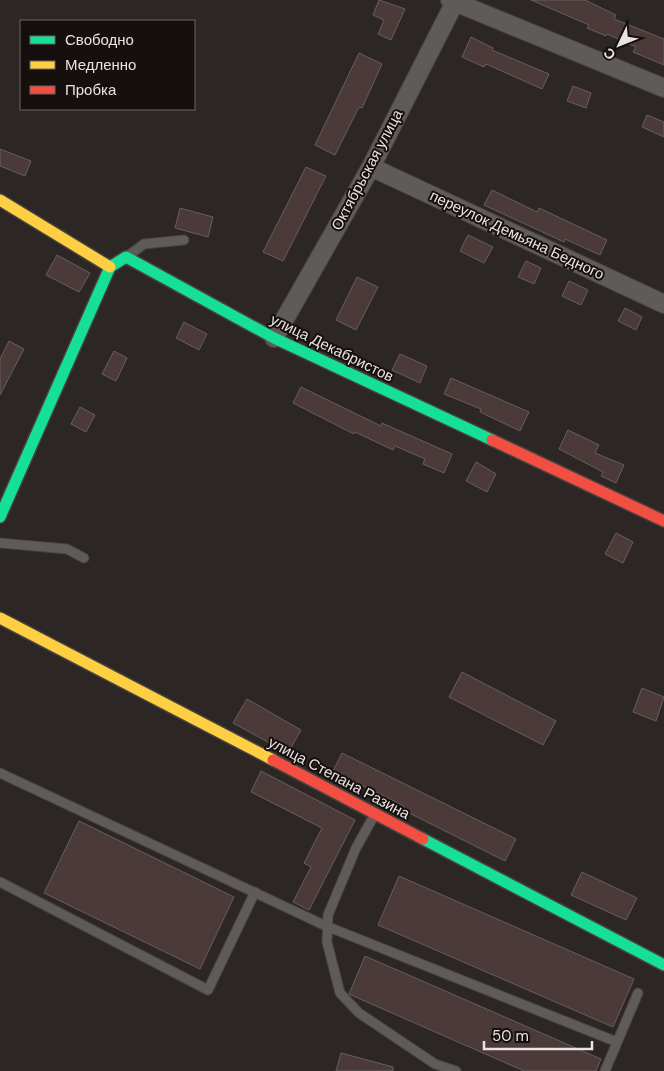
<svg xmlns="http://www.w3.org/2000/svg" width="664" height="1071" font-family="'DM Sans',sans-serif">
<rect width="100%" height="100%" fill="#2c2624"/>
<!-- building -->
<g fill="#4c3a3a" stroke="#655f5e">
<polygon points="379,0 405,9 391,40 378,34 384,20 373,15"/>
<polygon points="531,0 585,0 616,15 614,19 664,39 664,65 633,52 636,47 607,34 606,36 587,28 589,25"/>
<polygon points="471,37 493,48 492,50 549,74 542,89 486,64 484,67 462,57"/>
<polygon points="359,53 382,64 362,108 359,107 335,155 315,145"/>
<polygon points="573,86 591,93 586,108 567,101"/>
<polygon points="647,115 664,122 664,137 642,127"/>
<polygon points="0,149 31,161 25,176 0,166"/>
<polygon points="306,167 326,176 283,261 263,252"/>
<polygon points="492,190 537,212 539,208 607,240 600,255 565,239 564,242 484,205"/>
<polygon points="180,208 213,217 208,237 175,228"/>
<polygon points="468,235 493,247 484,263 460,251"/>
<polygon points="57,255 90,273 79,292 46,275"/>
<polygon points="526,261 541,268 534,284 518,277"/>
<polygon points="357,277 378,287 356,330 336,320"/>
<polygon points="569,281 588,290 581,305 562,296"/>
<polygon points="625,308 642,317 636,330 618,321"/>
<polygon points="184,322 207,334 199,350 176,338"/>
<polygon points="9,341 24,349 0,395 0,359"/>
<polygon points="114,351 127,358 116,381 102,374"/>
<polygon points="400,354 427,366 420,383 392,370"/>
<polygon points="451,378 529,412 520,431 480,412 481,409 444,394"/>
<polygon points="301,387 381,426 382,423 452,454 444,473 423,464 425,459 395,446 393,450 355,432 354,434 293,403"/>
<polygon points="80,407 95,415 86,432 71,424"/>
<polygon points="568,430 599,445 595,453 624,465 616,483 601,476 603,472 559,449"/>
<polygon points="476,462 496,474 487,492 466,481"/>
<polygon points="616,533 633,542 623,563 605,554"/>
<polygon points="462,672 556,721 543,745 449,697"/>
<polygon points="642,688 664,697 656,721 633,712"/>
<polygon points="247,699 301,730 288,753 233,723"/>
<polygon points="342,753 516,839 505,861 401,809 404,806 333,771"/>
<polygon points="261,771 355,820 309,910 293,902 311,867 304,863 322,828 251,792"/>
<polygon points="79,821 234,897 200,969 44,893"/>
<polygon points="582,872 637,898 626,920 571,895"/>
<polygon points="399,876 634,979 613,1027 378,925"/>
<polygon points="365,956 601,1059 596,1071 524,1071 351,995 349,994"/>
<polygon points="341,1053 393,1067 393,1071 336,1071"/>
</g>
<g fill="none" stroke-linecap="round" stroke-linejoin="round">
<defs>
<g id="lane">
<polyline points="128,256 144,244 184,240"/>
<polyline points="0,543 67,549 84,558"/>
<polyline points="0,773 326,926 617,1042"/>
<polyline points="375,814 356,848 328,915 327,942 340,993 359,1013 435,1064 456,1071"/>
<polyline points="0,882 208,990 255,892"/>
<polyline points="605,1071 638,993"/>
</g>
<g id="street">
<polyline points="450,0 664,88"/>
<polyline points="371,167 664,304"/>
<polyline points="274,338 371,167 456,0"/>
</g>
<g id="fast">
<polyline points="110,267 126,257 274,338 492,440"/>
<polyline points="0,517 110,267"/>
<polyline points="423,839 664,965"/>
</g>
<g id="slow">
<polyline points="0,200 110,267"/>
<polyline points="0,618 273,760"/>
</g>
<g id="jam">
<polyline points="492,440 664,521"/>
<polyline points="273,760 423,839"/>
</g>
</defs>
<!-- lane casing -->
<use href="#lane" stroke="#484240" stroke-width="11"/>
<!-- street casing -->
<use href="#street" stroke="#484240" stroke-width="20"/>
<!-- fast casing -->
<use href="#fast" stroke="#484240" stroke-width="14"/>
<!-- slow casing -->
<use href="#slow" stroke="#484240" stroke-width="14"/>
<!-- jam casing -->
<use href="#jam" stroke="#484240" stroke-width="14"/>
<!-- lane -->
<use href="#lane" stroke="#5f5b5a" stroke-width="9"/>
<!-- street -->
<use href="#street" stroke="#5f5b5a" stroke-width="18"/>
<!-- fast -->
<use href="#fast" stroke="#16e098" stroke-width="11"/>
<!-- slow -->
<use href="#slow" stroke="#ffcf43" stroke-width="11"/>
<!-- jam -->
<use href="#jam" stroke="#f24e42" stroke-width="11"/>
</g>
<g text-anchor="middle" stroke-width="4" stroke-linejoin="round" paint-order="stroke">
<!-- street labels -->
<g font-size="15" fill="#ebe3e1" stroke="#150f0e">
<text transform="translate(367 170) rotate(-62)" y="5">Октябрьская улица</text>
<text transform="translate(517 235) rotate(25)" y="5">переулок Демьяна Бедного</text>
<text transform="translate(332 348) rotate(26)" y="5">улица Декабристов</text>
<text transform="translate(339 778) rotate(28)" y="5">улица Степана Разина</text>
</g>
</g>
<!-- legend -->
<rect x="20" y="20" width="175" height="90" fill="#150f0e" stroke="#6b6462"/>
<rect x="30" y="36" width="25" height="8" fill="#16e098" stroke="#6b6462"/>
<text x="65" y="45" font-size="15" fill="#ebe3e1">Свободно</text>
<rect x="30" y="61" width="25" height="8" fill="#ffcf43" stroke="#6b6462"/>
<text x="65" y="70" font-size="15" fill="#ebe3e1">Медленно</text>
<rect x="30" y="86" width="25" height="8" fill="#f24e42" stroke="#6b6462"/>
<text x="65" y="95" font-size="15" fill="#ebe3e1">Пробка</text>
<!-- north arrow -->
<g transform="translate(619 45) rotate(227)" stroke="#150f0e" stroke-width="4" paint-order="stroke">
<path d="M0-4L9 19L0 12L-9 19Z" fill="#ebe3e1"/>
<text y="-8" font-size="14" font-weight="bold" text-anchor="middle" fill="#ebe3e1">С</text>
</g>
<!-- scale -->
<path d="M484 1041v8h108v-8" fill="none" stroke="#ebe3e1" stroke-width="2.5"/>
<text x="492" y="1041" font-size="15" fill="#ebe3e1" stroke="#150f0e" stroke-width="4" paint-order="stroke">50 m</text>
</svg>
